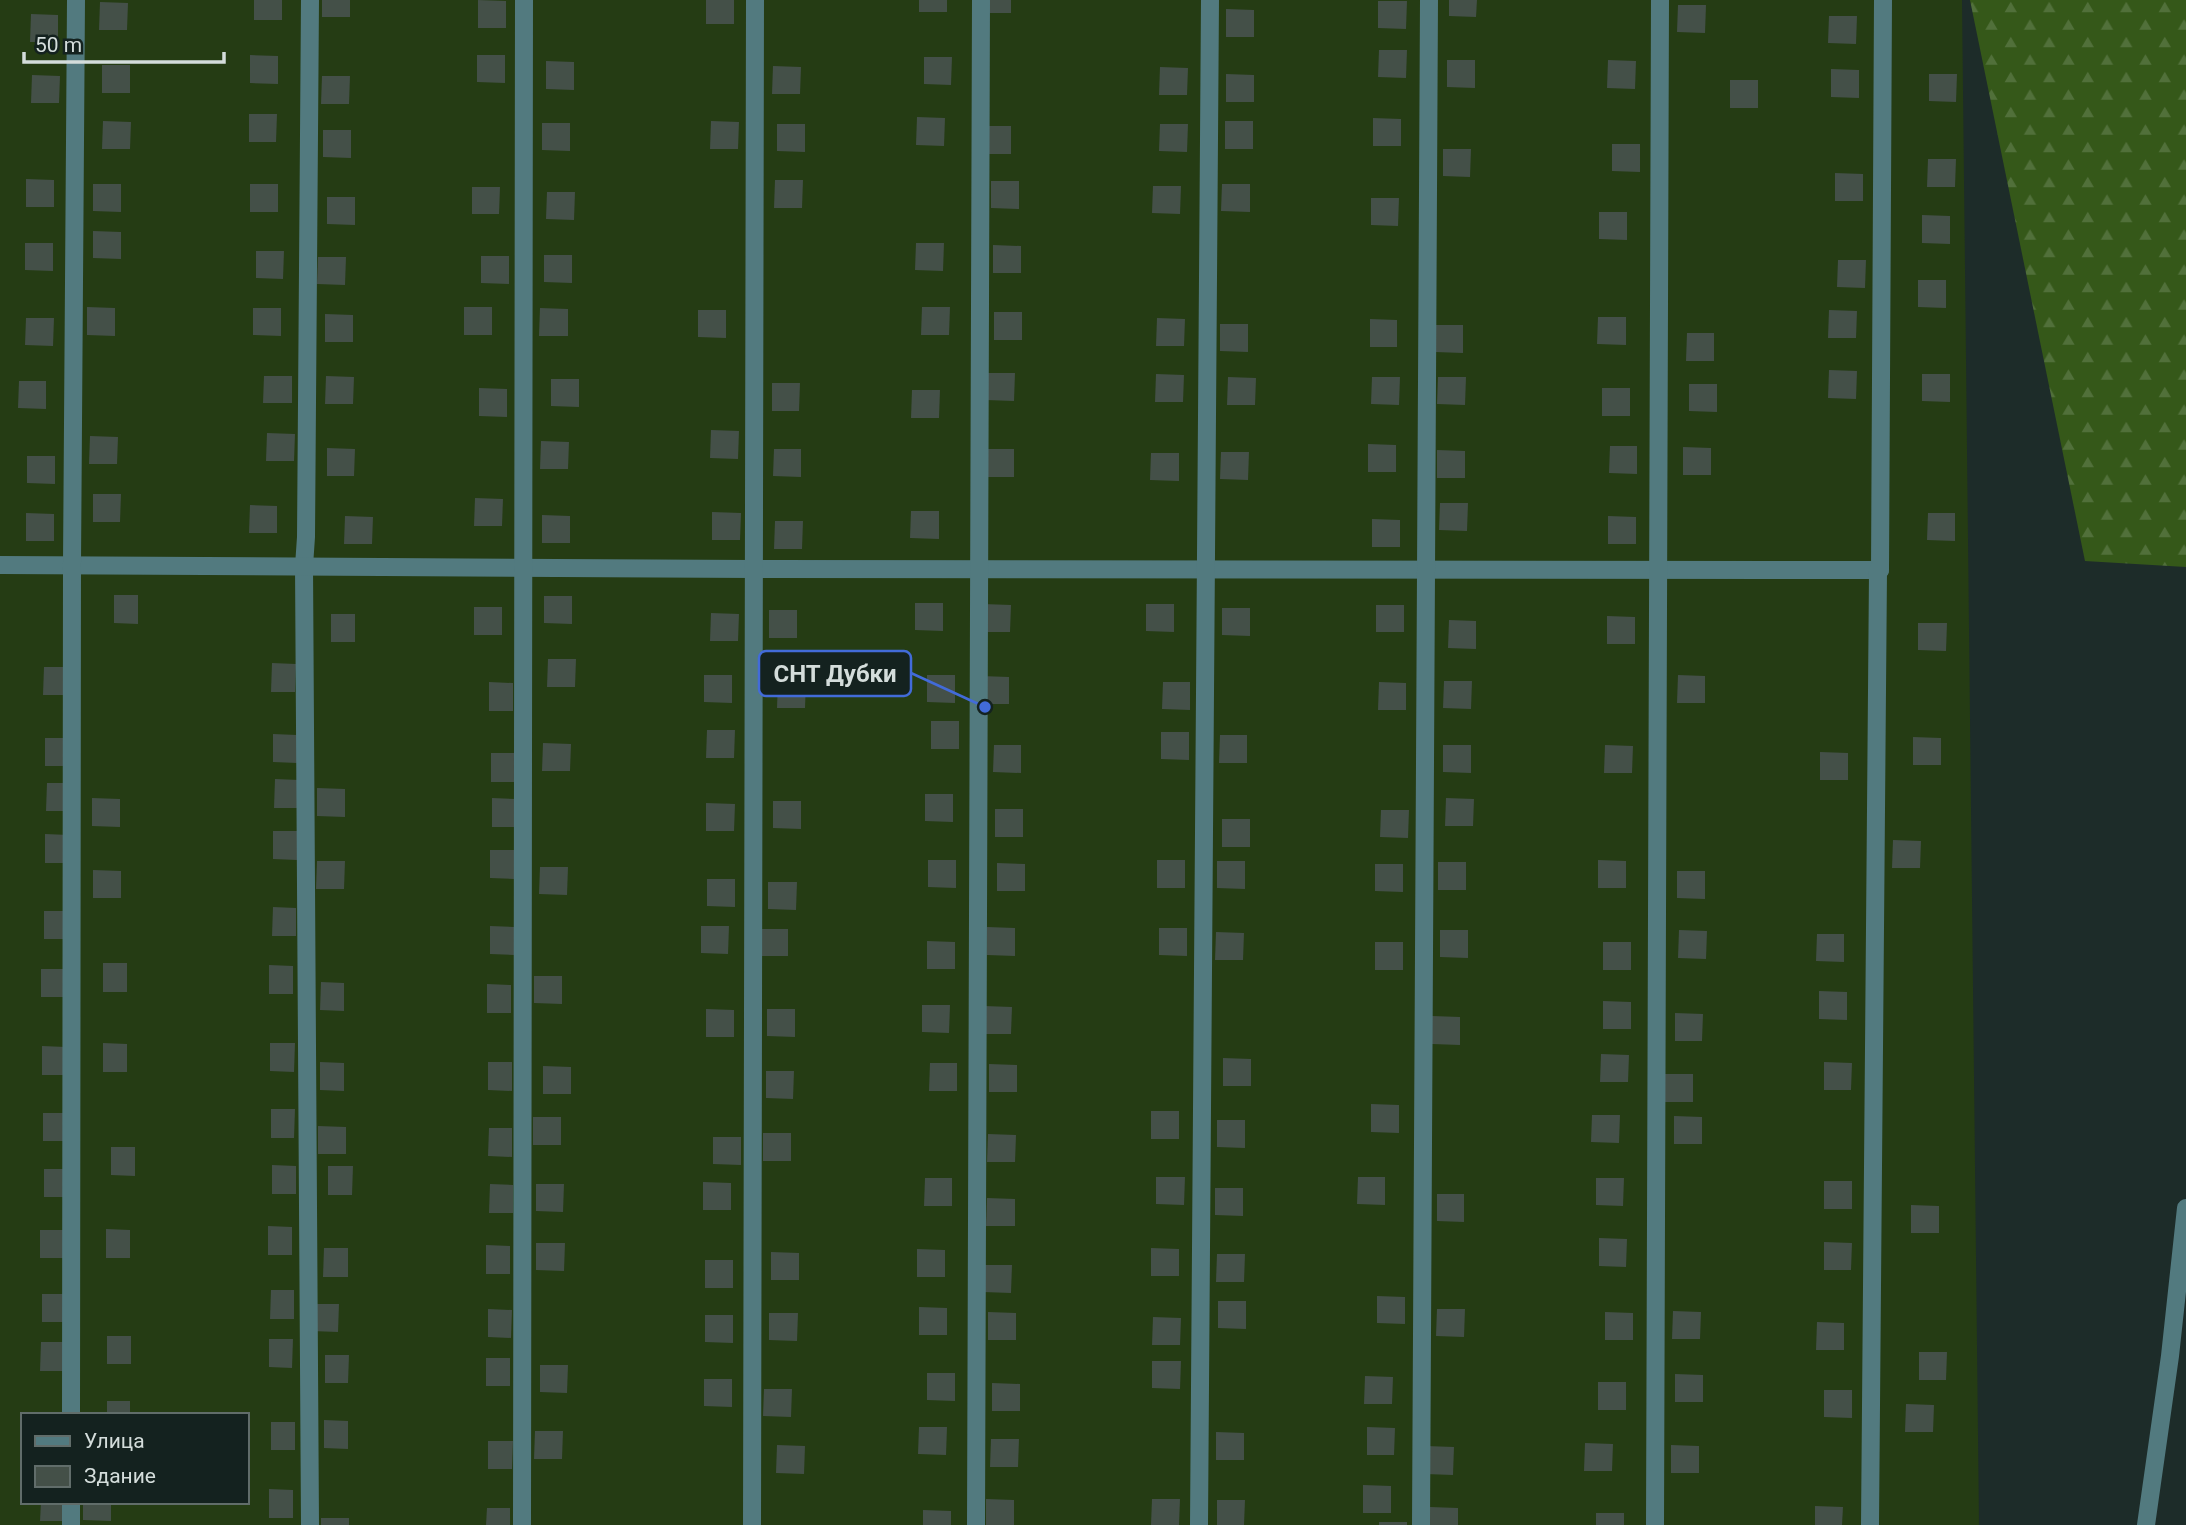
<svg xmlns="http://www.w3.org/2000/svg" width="2186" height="1525" font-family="Roboto,sans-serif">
<defs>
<pattern id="forest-firs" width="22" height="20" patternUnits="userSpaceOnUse" patternTransform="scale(1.75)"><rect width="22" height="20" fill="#355819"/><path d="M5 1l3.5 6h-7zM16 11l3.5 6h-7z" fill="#51703a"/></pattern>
</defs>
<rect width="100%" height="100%" fill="#1d2c29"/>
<!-- forest -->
<polygon fill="url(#forest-firs)" points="1970,0 2186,0 2186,567 2085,561"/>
<!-- garden -->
<path fill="#253c14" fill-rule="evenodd" d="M0 0H1962L1979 1525H0ZM23 1415H247V1502H23Z"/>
<!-- building -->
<g fill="#445048">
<rect x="254" y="0" width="28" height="20"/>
<rect x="322" y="0" width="28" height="17"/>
<polygon points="478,0 506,1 506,28 478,28"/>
<rect x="706" y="0" width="28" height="24"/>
<rect x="919" y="0" width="28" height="12"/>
<rect x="983" y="0" width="28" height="13"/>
<polygon points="1449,0 1477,0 1476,17 1449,16"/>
<polygon points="1378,1 1407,1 1406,29 1378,28"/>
<polygon points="100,2 128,3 127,30 99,30"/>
<polygon points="1678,5 1706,5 1705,33 1677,32"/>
<polygon points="1226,9 1254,10 1254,37 1226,37"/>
<polygon points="31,14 58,15 58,42 30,42"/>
<polygon points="1829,16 1857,16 1856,44 1828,43"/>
<polygon points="1379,50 1407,50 1406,78 1378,77"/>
<polygon points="250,55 278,56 278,84 250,83"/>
<polygon points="477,55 505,55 505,83 477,82"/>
<polygon points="924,57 952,57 951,85 924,84"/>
<polygon points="1447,60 1475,60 1475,88 1447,87"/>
<polygon points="1608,60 1636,61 1635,89 1607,88"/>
<polygon points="546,61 574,62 574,90 546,89"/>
<rect x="102" y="65" width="28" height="28"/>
<polygon points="773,66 801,67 800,94 772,94"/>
<polygon points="1160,67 1188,68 1187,95 1159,95"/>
<polygon points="1831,69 1859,70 1859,98 1831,97"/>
<polygon points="1226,74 1254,75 1254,102 1226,102"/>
<polygon points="1929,74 1957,74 1956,102 1929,101"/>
<polygon points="32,75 60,76 59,103 31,103"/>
<polygon points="322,76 350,76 349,104 321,104"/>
<rect x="1730" y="80" width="28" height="28"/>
<polygon points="249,114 277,114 276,142 249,142"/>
<polygon points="917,117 945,118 944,146 916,145"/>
<polygon points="1373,118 1401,119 1401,146 1373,146"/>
<polygon points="103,121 131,122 130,149 102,149"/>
<polygon points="711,121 739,122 738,149 710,149"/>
<rect x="1225" y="121" width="28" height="28"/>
<polygon points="542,123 570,123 570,151 542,150"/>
<polygon points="777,124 805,124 805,152 777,151"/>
<polygon points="1160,124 1188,124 1187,152 1159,151"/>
<rect x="983" y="126" width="28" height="28"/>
<polygon points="323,130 351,130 351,158 323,157"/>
<polygon points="1612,144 1640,144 1640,172 1612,171"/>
<polygon points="1443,149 1471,149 1470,177 1443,176"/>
<polygon points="1928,159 1956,159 1955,187 1927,187"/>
<polygon points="1835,173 1863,174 1863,201 1835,201"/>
<polygon points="26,179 54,180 54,207 26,207"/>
<polygon points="775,180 803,180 802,208 774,208"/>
<polygon points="991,181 1019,181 1019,209 991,208"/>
<polygon points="93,184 121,184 121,212 93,211"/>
<rect x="250" y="184" width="28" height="28"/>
<polygon points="1222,184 1250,184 1250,212 1221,211"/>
<polygon points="1153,186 1181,186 1180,214 1152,213"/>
<polygon points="472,187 500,187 499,214 472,214"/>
<polygon points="547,192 575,192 574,220 546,219"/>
<polygon points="327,197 355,197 355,225 327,224"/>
<polygon points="1371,198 1399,198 1398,226 1371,225"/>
<polygon points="1599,212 1627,212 1627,240 1599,239"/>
<polygon points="1922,215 1950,216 1950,244 1922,243"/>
<polygon points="93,231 121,232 121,259 93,258"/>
<polygon points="25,243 53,243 53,271 25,270"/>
<polygon points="916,243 944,243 943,271 915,270"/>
<polygon points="993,245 1021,246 1021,273 993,273"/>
<polygon points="256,251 284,251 283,279 256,278"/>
<polygon points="544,255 572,255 572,283 544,282"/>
<polygon points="481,256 509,256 509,284 481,283"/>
<polygon points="318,257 346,257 345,285 317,284"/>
<polygon points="1838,260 1866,260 1865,288 1837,287"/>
<polygon points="1918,280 1946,280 1946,308 1918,307"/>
<polygon points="87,307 115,308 115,336 87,335"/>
<rect x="464" y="307" width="28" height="28"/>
<polygon points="922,307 950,307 949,335 921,335"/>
<polygon points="253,308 281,308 281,336 253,335"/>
<polygon points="540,308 568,309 568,336 539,336"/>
<polygon points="698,310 726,310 726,338 698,337"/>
<polygon points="1829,310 1857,311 1856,338 1828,338"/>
<rect x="994" y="312" width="28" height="28"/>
<polygon points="325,314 353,315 353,342 325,342"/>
<polygon points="1598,317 1626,317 1626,345 1597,344"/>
<polygon points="26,318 54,318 53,346 25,345"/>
<polygon points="1157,318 1185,319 1184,346 1156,346"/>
<polygon points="1370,319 1397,320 1397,347 1370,347"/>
<polygon points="1220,324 1248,324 1248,352 1220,351"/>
<polygon points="1435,325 1463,325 1463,353 1435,352"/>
<polygon points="1687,333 1714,333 1714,361 1686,361"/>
<polygon points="1829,370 1857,371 1856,399 1828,398"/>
<polygon points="987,373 1015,373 1014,401 986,400"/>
<polygon points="1156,374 1184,375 1183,402 1155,402"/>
<polygon points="1922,374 1950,374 1950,402 1922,401"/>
<polygon points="264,376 292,376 292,403 263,403"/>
<polygon points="326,376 354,377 353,404 325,404"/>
<polygon points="1228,377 1256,378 1255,405 1227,405"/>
<polygon points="1372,377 1400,377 1399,405 1371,404"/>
<polygon points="1438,377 1466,377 1465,405 1437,404"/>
<polygon points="551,379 579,379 579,407 551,406"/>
<polygon points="19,381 46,381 46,409 18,408"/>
<polygon points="772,383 800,383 799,411 772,411"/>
<polygon points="1689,384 1717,384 1717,412 1689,411"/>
<polygon points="479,388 507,389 507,417 479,416"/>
<rect x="1602" y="388" width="28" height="28"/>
<polygon points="912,390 940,390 939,418 911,418"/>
<polygon points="711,430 739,431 738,459 710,458"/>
<polygon points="267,433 295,434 294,461 266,461"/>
<polygon points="90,436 118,437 117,464 89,464"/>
<polygon points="541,441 569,442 568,469 540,469"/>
<polygon points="1368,444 1396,445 1396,472 1368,472"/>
<polygon points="1610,446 1637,446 1637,474 1609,473"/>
<polygon points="1683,447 1711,448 1711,475 1683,475"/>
<polygon points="327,448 355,449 354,476 327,476"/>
<polygon points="774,449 801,449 801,477 773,476"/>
<rect x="986" y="449" width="28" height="28"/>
<polygon points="1437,450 1465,451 1465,478 1437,478"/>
<polygon points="1221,452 1249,452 1248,480 1220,479"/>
<polygon points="1151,453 1179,453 1179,481 1150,480"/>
<polygon points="27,456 55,456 55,484 27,483"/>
<polygon points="93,494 121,494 120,522 93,522"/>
<polygon points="475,498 503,499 502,526 474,526"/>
<polygon points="1440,503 1468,503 1467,531 1439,530"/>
<polygon points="250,505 277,506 277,533 249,533"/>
<polygon points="911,511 939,511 939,539 910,538"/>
<polygon points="712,512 741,513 740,540 712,540"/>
<polygon points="26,513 54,514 54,541 26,541"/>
<polygon points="1928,513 1955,513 1955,541 1927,540"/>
<polygon points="542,515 570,516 570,543 542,543"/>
<polygon points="345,516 373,517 372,544 344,544"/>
<polygon points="1608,516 1636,517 1636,544 1608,544"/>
<polygon points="1372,519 1400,520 1400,547 1372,547"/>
<polygon points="775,521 803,521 802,549 774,549"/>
<polygon points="114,595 138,595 138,624 114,623"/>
<polygon points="544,596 572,596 572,624 544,623"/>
<polygon points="915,603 943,603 943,631 915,630"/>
<polygon points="983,604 1011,605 1010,632 983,632"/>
<polygon points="1146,604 1174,604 1174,632 1146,631"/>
<rect x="1376" y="605" width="28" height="27"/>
<rect x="474" y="607" width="28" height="28"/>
<polygon points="1222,608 1250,608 1250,636 1222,635"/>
<rect x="769" y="610" width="28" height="28"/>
<polygon points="711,613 739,614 738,641 710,641"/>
<rect x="331" y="614" width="24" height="28"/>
<polygon points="1607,616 1635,617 1635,644 1607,644"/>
<polygon points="1449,620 1476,621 1476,649 1448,648"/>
<polygon points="1918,623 1947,623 1946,651 1918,650"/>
<polygon points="548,659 576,659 575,687 547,687"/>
<polygon points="272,663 296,664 295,692 271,692"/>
<polygon points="44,667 67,667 67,695 43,695"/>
<polygon points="704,675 732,675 732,703 704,702"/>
<polygon points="927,675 955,675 955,703 927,702"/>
<polygon points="1678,675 1705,676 1705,703 1677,703"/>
<polygon points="981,676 1009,677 1009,704 981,704"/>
<polygon points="778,680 806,681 805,708 777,708"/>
<polygon points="1444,681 1472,681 1471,709 1443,708"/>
<polygon points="489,682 513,683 513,711 489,711"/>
<polygon points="1163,682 1190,682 1190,710 1162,709"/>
<polygon points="1379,682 1406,683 1406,710 1378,710"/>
<rect x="931" y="721" width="28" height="28"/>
<polygon points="707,730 735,730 734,758 706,758"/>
<polygon points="1161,732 1189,732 1189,760 1161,759"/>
<polygon points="273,734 297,735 297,763 273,762"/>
<polygon points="1220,735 1247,735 1247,763 1219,763"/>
<polygon points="1913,737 1941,738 1941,765 1913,765"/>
<rect x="45" y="738" width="24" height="28"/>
<polygon points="543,743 571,744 570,771 542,771"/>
<polygon points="994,745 1021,745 1021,773 993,772"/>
<polygon points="1443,745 1471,745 1471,773 1443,772"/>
<polygon points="1605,745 1633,746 1632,773 1604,773"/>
<polygon points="1820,752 1848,753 1848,780 1820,780"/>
<polygon points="491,753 515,753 514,782 491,782"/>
<polygon points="275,779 299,780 299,808 274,808"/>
<polygon points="47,783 70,783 70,811 46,811"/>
<polygon points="317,788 345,789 345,817 317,816"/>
<polygon points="925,794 953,794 953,822 925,821"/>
<polygon points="92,798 120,799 120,827 92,826"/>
<polygon points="492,798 516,799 516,827 492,827"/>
<polygon points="1446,798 1474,799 1473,826 1445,826"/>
<polygon points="773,801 801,801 801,829 773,828"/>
<polygon points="706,803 735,804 734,831 706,831"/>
<rect x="995" y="809" width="28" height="28"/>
<polygon points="1381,810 1409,810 1408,838 1380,837"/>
<rect x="1222" y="819" width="28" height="28"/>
<polygon points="273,831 297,831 297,860 273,859"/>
<polygon points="45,834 69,835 68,863 45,863"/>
<polygon points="1893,840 1921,841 1920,868 1892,868"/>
<polygon points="490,850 514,850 514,879 490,878"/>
<polygon points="928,860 956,860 956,888 928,887"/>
<rect x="1157" y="860" width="28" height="28"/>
<polygon points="1598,860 1626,861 1626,888 1598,888"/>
<polygon points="317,861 345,861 344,889 316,889"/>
<polygon points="1217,861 1245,861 1245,889 1217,888"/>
<rect x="1438" y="862" width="28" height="28"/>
<polygon points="997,863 1025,864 1025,891 997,891"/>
<polygon points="1375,864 1403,864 1403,892 1375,891"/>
<polygon points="540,867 568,867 567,895 539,894"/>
<polygon points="93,870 121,871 121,898 93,898"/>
<polygon points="1677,871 1705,871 1705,899 1677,898"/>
<polygon points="707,879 735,879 735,907 707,906"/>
<polygon points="768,882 797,882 796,910 768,909"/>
<polygon points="273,907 296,908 296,936 272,936"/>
<polygon points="44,911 69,911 68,939 44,939"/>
<polygon points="490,926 514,927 514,955 490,954"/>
<polygon points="701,926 729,926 728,954 701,953"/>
<polygon points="987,927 1015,928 1015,956 987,955"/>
<polygon points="1159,928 1187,928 1187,956 1159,955"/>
<rect x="760" y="929" width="28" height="27"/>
<polygon points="1440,930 1468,930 1468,958 1440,957"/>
<polygon points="1679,930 1707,931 1706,959 1678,958"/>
<polygon points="1216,932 1244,933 1243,960 1215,960"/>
<polygon points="1817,934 1844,934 1844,962 1816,961"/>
<polygon points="927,941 955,942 955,969 927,969"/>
<rect x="1375" y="942" width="28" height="28"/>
<rect x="1603" y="942" width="28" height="28"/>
<rect x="103" y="963" width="24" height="29"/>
<polygon points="269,965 293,966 293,994 269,994"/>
<rect x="41" y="969" width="24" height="28"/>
<polygon points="534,976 562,976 562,1004 534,1003"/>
<polygon points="321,982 344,983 344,1011 320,1010"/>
<polygon points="487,984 511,985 511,1013 487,1013"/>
<polygon points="1819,991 1847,992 1847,1020 1819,1019"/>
<polygon points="1603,1001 1631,1002 1631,1029 1603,1029"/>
<polygon points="922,1005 950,1005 949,1033 922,1032"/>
<polygon points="984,1006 1012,1007 1011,1034 983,1034"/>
<polygon points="706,1009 734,1010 734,1037 706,1037"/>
<polygon points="767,1009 795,1009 795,1037 767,1036"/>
<polygon points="1675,1013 1703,1014 1702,1041 1675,1041"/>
<polygon points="1432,1016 1460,1017 1460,1045 1432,1044"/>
<polygon points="103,1043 127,1044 127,1072 103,1072"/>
<polygon points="270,1043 295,1043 294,1072 270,1071"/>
<polygon points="42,1046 66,1047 66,1075 42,1075"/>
<polygon points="1601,1054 1629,1055 1628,1082 1600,1082"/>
<polygon points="1223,1058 1251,1059 1251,1086 1223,1086"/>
<polygon points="320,1062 344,1063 344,1091 320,1090"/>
<polygon points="488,1062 512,1062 512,1091 488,1090"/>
<polygon points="1824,1062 1852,1063 1851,1090 1824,1090"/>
<polygon points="930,1063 957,1063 957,1091 929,1091"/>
<polygon points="989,1064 1017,1065 1017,1092 989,1092"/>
<polygon points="543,1066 571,1067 571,1094 543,1094"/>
<polygon points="766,1071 794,1071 793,1099 766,1098"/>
<rect x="1665" y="1074" width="28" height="28"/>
<polygon points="1371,1104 1399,1105 1399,1133 1371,1132"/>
<polygon points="271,1109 295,1109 294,1138 271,1138"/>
<rect x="1151" y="1111" width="28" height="28"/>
<rect x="43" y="1113" width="24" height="28"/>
<polygon points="1592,1115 1620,1115 1619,1143 1591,1142"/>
<polygon points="1674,1116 1702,1117 1702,1144 1674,1144"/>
<rect x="533" y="1117" width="28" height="28"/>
<polygon points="1217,1120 1245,1120 1245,1148 1217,1147"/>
<polygon points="318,1126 346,1127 346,1154 318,1154"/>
<polygon points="489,1128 512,1128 512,1157 488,1156"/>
<rect x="763" y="1133" width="28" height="28"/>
<polygon points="988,1134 1016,1135 1015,1162 987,1162"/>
<polygon points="713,1137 741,1137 741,1165 713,1164"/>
<polygon points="111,1147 135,1147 135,1176 111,1175"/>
<polygon points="272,1165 296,1166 296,1194 272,1194"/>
<polygon points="328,1166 353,1166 352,1195 328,1195"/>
<rect x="44" y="1169" width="24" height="28"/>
<polygon points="1156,1177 1185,1177 1184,1205 1156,1204"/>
<polygon points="1358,1177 1385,1177 1385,1205 1357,1204"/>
<polygon points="925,1178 952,1178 952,1206 924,1206"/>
<polygon points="1596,1178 1624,1178 1623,1206 1596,1205"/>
<rect x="1824" y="1181" width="28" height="28"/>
<polygon points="703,1182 731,1183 731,1210 703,1210"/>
<polygon points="490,1184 513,1185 513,1213 489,1213"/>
<polygon points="536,1184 564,1184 563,1212 536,1211"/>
<polygon points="1215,1188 1243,1188 1243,1216 1215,1215"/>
<polygon points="1437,1194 1464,1194 1464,1222 1437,1221"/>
<polygon points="987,1198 1015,1199 1015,1226 986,1226"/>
<polygon points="1911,1205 1939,1206 1939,1233 1911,1233"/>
<polygon points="268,1226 292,1227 292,1255 268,1255"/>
<polygon points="106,1229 130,1230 130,1258 106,1258"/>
<rect x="40" y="1230" width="24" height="28"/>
<polygon points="1599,1238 1627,1239 1626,1267 1599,1266"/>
<polygon points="1824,1242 1852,1243 1851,1270 1824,1270"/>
<polygon points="536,1243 565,1243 564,1271 536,1270"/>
<polygon points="486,1245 510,1246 510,1274 486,1274"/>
<polygon points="324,1248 348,1248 348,1277 323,1277"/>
<polygon points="1151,1248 1179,1249 1179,1276 1151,1276"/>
<polygon points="917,1249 945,1250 945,1277 917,1277"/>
<polygon points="771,1252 799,1253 799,1280 771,1280"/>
<polygon points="1217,1254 1245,1254 1244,1282 1216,1282"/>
<rect x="705" y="1260" width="28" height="28"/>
<polygon points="983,1265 1012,1265 1011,1293 983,1292"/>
<polygon points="271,1290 294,1290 294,1319 270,1319"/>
<rect x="42" y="1294" width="24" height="28"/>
<polygon points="1377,1296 1405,1297 1405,1324 1377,1323"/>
<polygon points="1218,1301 1246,1301 1246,1329 1218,1328"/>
<polygon points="311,1304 339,1304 338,1332 311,1331"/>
<polygon points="919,1307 947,1308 947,1335 919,1335"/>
<polygon points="488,1309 512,1310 511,1338 488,1337"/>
<polygon points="1437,1309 1465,1309 1464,1337 1436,1336"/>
<polygon points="1673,1311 1701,1312 1700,1339 1672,1339"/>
<polygon points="988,1312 1016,1313 1016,1340 988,1340"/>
<polygon points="1605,1312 1633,1313 1633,1340 1605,1340"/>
<polygon points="769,1313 798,1313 797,1341 769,1340"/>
<polygon points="705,1315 733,1315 733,1343 705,1342"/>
<polygon points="1153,1317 1181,1318 1180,1345 1152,1345"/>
<polygon points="1817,1322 1844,1323 1844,1350 1816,1350"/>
<rect x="107" y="1336" width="24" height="28"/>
<polygon points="269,1339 293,1339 292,1368 269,1367"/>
<polygon points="41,1342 65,1342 65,1371 40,1371"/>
<polygon points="1919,1352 1947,1352 1946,1380 1919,1380"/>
<polygon points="325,1355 349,1355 348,1383 325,1383"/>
<rect x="486" y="1358" width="24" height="28"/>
<polygon points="1152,1361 1181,1361 1180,1389 1152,1388"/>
<polygon points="540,1365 568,1365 567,1393 540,1392"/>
<polygon points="927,1373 955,1373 955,1401 927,1400"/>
<polygon points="1675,1374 1703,1375 1703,1402 1675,1402"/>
<polygon points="1365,1376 1393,1377 1392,1404 1364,1404"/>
<polygon points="704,1379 732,1379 732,1407 704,1406"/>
<rect x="1598" y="1382" width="28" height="28"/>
<polygon points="992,1383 1020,1384 1020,1411 992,1411"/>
<polygon points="764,1389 792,1389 791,1417 763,1416"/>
<polygon points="1824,1390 1852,1390 1852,1418 1824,1417"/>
<rect x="107" y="1401" width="23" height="14"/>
<polygon points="1906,1404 1934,1405 1933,1432 1905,1432"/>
<polygon points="324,1420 348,1421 348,1449 324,1448"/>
<rect x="271" y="1422" width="24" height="28"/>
<polygon points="919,1427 947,1427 946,1455 918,1454"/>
<polygon points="1367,1427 1395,1428 1394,1455 1367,1455"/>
<polygon points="535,1431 563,1431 562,1459 534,1459"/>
<polygon points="1216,1432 1244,1433 1244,1460 1216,1460"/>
<polygon points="991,1439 1019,1439 1018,1467 990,1467"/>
<polygon points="488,1441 513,1441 512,1469 488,1469"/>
<polygon points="1585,1443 1613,1444 1612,1471 1584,1471"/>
<polygon points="777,1445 805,1446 804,1474 776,1473"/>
<polygon points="1671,1445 1699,1446 1699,1473 1671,1473"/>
<polygon points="1426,1446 1454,1447 1453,1475 1425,1474"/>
<polygon points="1363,1485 1391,1486 1391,1513 1363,1513"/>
<polygon points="269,1489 293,1490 293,1518 269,1518"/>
<polygon points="986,1499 1014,1500 1014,1525 986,1525"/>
<polygon points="1152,1499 1180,1499 1179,1525 1151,1525"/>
<polygon points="1217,1500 1245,1500 1244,1525 1217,1525"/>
<polygon points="41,1502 65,1502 65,1521 40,1521"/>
<polygon points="83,1502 111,1502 111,1521 83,1520"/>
<polygon points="1815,1506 1843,1507 1842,1525 1815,1525"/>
<polygon points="1430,1507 1458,1508 1458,1525 1430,1525"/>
<polygon points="487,1508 510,1508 510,1525 486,1525"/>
<polygon points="923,1510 951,1511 951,1525 923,1525"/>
<rect x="1596" y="1513" width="28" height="12"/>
<rect x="321" y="1518" width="28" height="7"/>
<rect x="1379" y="1522" width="28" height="3"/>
</g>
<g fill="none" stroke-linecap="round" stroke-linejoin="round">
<!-- minor -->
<g stroke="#527a7f" stroke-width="18">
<polyline points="310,0 306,537 304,566 310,1525"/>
<polyline points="0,565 754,569 1880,570"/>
<polyline points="71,1415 72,564 76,0"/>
<polyline points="71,1525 71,1502"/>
<polyline points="522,1525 524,0"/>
<polyline points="752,1525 755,0"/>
<polyline points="976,1525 981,0"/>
<polyline points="1199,1525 1210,0"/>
<polyline points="1421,1525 1429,0"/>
<polyline points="1655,1525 1660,0"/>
<polyline points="1870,1525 1878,571 1880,570 1883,0"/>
<polyline points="2146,1525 2170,1356 2186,1208"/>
</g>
</g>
<!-- callouts -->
<path fill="none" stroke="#426bd9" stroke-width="2.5" d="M985 707L911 673"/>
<circle fill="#426bd9" stroke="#14221f" stroke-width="2.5" cx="985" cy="707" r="7"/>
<rect fill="#14221f" stroke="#426bd9" stroke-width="2.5" x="759" y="651" width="152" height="45" rx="7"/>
<g font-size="24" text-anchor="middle" font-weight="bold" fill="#d4dddb">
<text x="835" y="682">СНТ Дубки</text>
</g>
<!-- legend -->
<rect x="21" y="1413" width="228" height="91" fill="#14221f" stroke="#616d6a" stroke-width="2"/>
<rect x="35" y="1436" width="35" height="10" fill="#527a7f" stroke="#616d6a" stroke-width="2"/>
<text x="84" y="1448" font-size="21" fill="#d4dddb">Улица</text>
<rect x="35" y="1466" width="35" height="21" fill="#445048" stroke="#616d6a" stroke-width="2"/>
<text x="84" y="1483" font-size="21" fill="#d4dddb">Здание</text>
<!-- scale -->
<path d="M24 52v10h200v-10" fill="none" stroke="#d4dddb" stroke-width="3.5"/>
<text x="35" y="52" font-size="21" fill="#d4dddb" stroke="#14221f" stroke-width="5" paint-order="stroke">50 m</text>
</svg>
